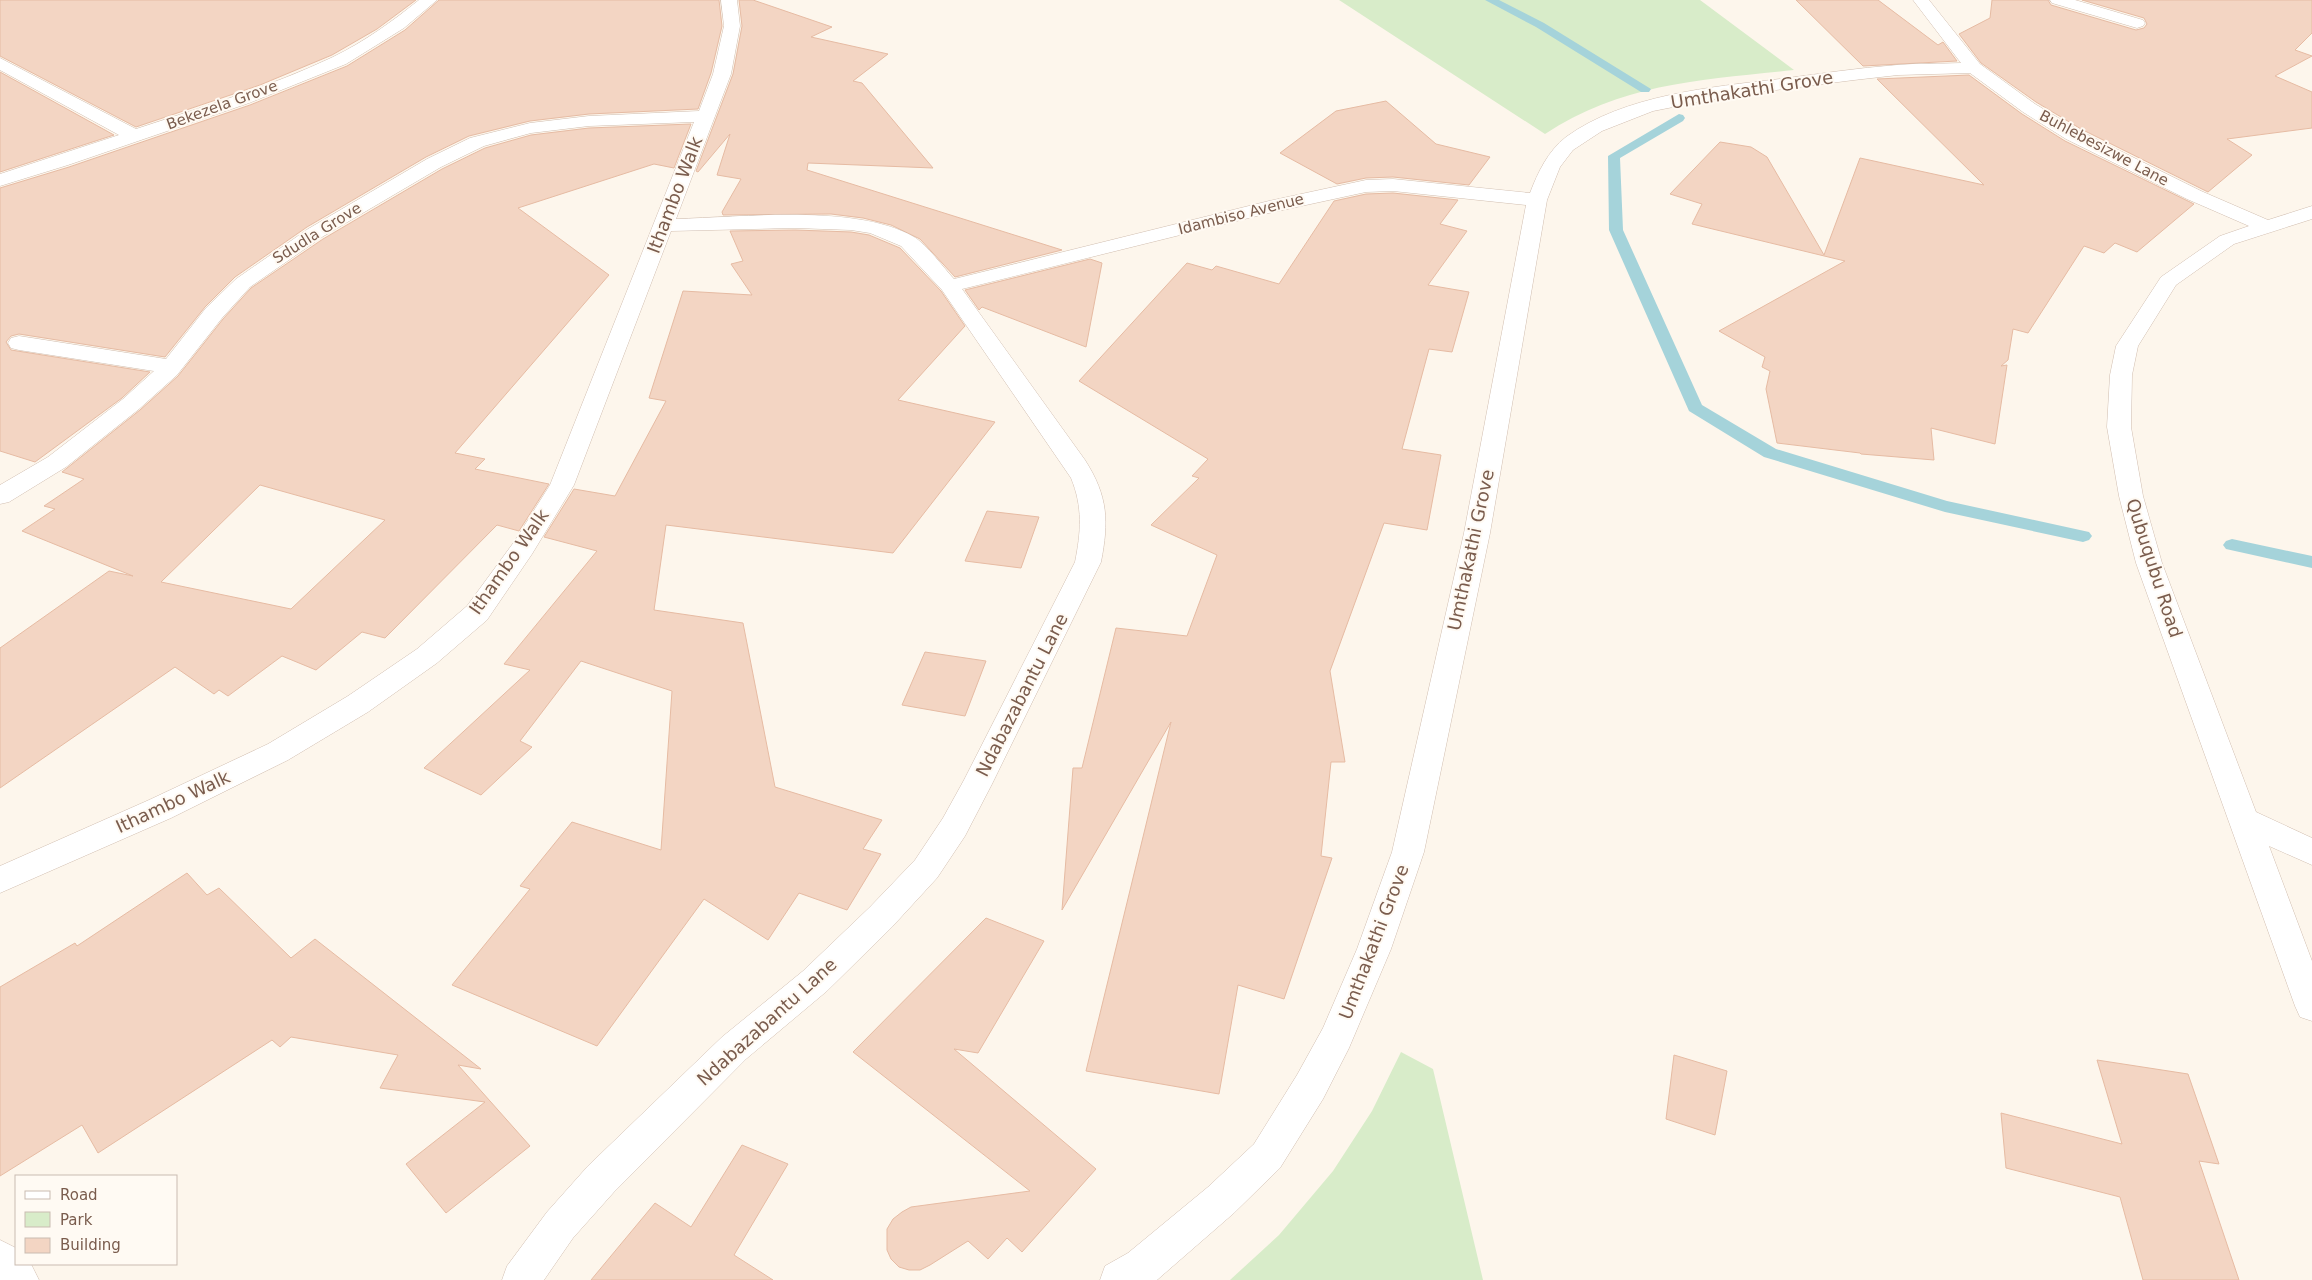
<svg xmlns="http://www.w3.org/2000/svg" width="2312" height="1280" font-family="'DejaVu Sans',sans-serif">
<rect width="100%" height="100%" fill="#fdf6ec"/>
<!-- green -->
<g fill="#d8ecc9">
<path d="M1339 0H1700L1794 70C1704 80 1624 82 1545 134Z"/>
<polygon points="1401,1052 1433,1069 1483,1280 1230,1280 1279,1235 1333,1171 1372,1111"/>
</g>
<g fill="none" stroke-linecap="round" stroke-linejoin="round">
<!-- stream -->
<g fill="#a5d3da" fill-rule="evenodd">
<polygon points="1485,0 1499,0 1544,23 1651,89 1649,92 1641,92 1536,27"/>
<polygon points="1679,114 1683,115 1685,118 1683,121 1620,158 1623,230 1702,405 1776,449 1947,501 2089,532 2092,536 2089,540 2083,542 1945,512 1764,457 1689,411 1609,230 1608,156"/>
<polygon points="2232,539 2312,556 2312,568 2226,549 2223,545 2226,541"/>
</g>
</g>
<!-- building -->
<g fill="#f3d5c3" stroke="#e6bba3" fill-rule="evenodd">
<polygon points="0,0 416,0 377,29 332,55 260,85 136,127 0,56"/>
<polygon points="439,0 719,0 722,26 711,73 698,109 589,114 530,121 469,136 426,157 307,227 235,277 205,307 165,357 19,334 11,336 6,342 11,350 150,372 122,398 35,462 0,451 0,188 69,167 250,105 347,66 405,30"/>
<polygon points="739,0 753,0 832,27 811,37 888,54 853,81 862,83 933,168 808,163 807,170 1062,250 955,277 920,239 891,225 863,218 831,214 723,215 722,212 741,179 717,175 730,134 698,172 696,171 733,74 742,26"/>
<polygon points="1796,0 1878,0 1938,45 1943,42 1957,61 1863,66"/>
<polygon points="1992,0 2048,0 2051,5 2136,30 2144,28 2147,24 2144,18 2082,0 2312,0 2312,33 2295,50 2312,56 2275,76 2312,92 2312,128 2227,139 2252,155 2208,192 2081,129 2036,102 1981,63 1959,34 1990,18"/>
<polygon points="0,72 114,135 0,172"/>
<polygon points="1969,75 2022,114 2065,141 2194,204 2137,252 2115,243 2104,253 2084,246 2028,333 2013,329 2008,360 2001,366 2007,365 1995,444 1931,428 1934,460 1861,454 1860,453 1777,443 1766,389 1770,371 1762,367 1765,357 1719,331 1845,261 1692,224 1702,204 1670,194 1720,142 1751,147 1767,157 1824,255 1860,158 1984,185 1877,79"/>
<polygon points="1386,101 1436,144 1490,157 1469,185 1393,177 1366,178 1337,184 1280,153 1336,111"/>
<path d="M691 124 674 168 654 164 518 208 609 275 455 453 485 459 475 469 549 484 519 531 497 525 385 638 362 632 316 670 282 656 228 696 219 690 214 694 175 667 0 788V648L109 571 133 576 22 531 55 509 44 506 84 479 62 472 140 410 178 376 223 319 251 288 323 239 442 169 485 148 531 135 589 128ZM260 485 385 520 291 609 161 582Z"/>
<polygon points="1393,193 1458,200 1440,224 1467,231 1428,285 1469,292 1452,352 1429,349 1402,449 1441,455 1427,530 1384,523 1330,671 1345,762 1331,762 1321,856 1332,858 1284,999 1238,985 1219,1094 1086,1071 1171,722 1062,910 1073,768 1082,768 1116,628 1187,636 1217,555 1151,525 1199,478 1192,476 1208,459 1079,381 1187,263 1212,270 1216,266 1279,284 1334,201 1366,194"/>
<polygon points="795,230 851,232 869,235 900,248 941,291 965,326 898,400 995,422 893,553 666,525 654,610 743,623 775,787 882,820 863,849 881,854 847,910 799,893 768,940 704,899 597,1046 452,985 530,889 520,886 572,822 661,850 672,691 581,661 520,741 532,747 481,795 424,768 530,670 504,664 597,551 544,537 574,489 615,496 666,401 649,398 683,291 752,295 731,264 743,261 730,231"/>
<polygon points="1090,259 1102,263 1086,347 982,307 979,310 965,290"/>
<polygon points="987,511 1039,517 1021,568 965,561"/>
<polygon points="925,652 986,661 965,716 902,705"/>
<polygon points="187,873 207,895 219,888 291,958 315,939 481,1069 458,1065 530,1146 446,1213 406,1164 485,1102 380,1088 398,1055 291,1037 280,1047 272,1040 98,1153 82,1125 0,1176 0,987 75,943 77,946"/>
<polygon points="986,918 1044,941 978,1053 954,1049 1096,1169 1022,1252 1007,1238 988,1259 968,1241 930,1265 920,1270 909,1270 899,1267 891,1259 887,1250 887,1229 893,1219 902,1212 911,1207 1030,1191 853,1052"/>
<polygon points="1674,1055 1727,1071 1715,1135 1666,1119"/>
<polygon points="2097,1060 2188,1074 2219,1164 2199,1161 2239,1280 2143,1280 2120,1197 2006,1168 2001,1113 2122,1144"/>
<polygon points="742,1145 788,1164 734,1255 773,1280 591,1280 655,1203 691,1227"/>
</g>
<g fill="none" stroke-linecap="round" stroke-linejoin="round">
<defs>
<g id="minor">
<path d="M419 0H437L404 28 346 64 249 103 68 165 0 186V174L119 135 0 70V58L136 129C202 107 270 87 333 57 364 42 393 21 419 0Z"/>
<path d="M721 0H737L740 26 731 74 676 219C741 217 858 204 914 237 927 245 943 267 954 279L1269 201 1366 180 1393 179 1530 193C1538 172 1548 151 1566 137 1624 95 1711 87 1780 79 1819 74 1858 68 1897 65 1918 63 1940 64 1961 63L1913 0H1929L1980 64 2035 104 2080 131 2201 191 2268 220 2312 206V219L2234 244 2176 285 2138 346 2132 375 2131 427 2143 496 2162 563 2256 812 2312 838V865L2269 846 2312 961V1021L2300 1017 2295 1006 2136 563 2119 496 2107 427 2110 375 2116 346 2161 277 2220 236 2249 226 2187 199 2066 139 2023 112 1970 73 1898 75 1854 80 1729 96 1653 111 1602 131 1573 150 1560 167 1547 200 1490 533 1424 852 1391 949 1349 1048 1323 1099 1280 1168 1234 1213 1157 1280H1100L1105 1266 1128 1253 1208 1187 1254 1144 1297 1075 1323 1028 1357 949 1392 852 1464 533 1526 205 1393 191 1366 192 1269 213 962 289 1085 460C1108 496 1109 521 1101 562L992 784 965 836 937 878 892 927 827 991 746 1059 614 1192 573 1238 544 1280H502L507 1266 547 1212 588 1166 722 1037 803 971 870 907 915 860 943 818 964 780 1075 562C1081 532 1083 507 1071 478L942 290 901 246 870 233 851 230 795 228 671 231 574 485 532 554 487 620 437 663 368 712 288 760 171 818 0 893V866L149 800 268 744 348 696 417 649 467 606 514 542 550 485 694 122 589 126 531 133 484 146 441 167 322 237 250 287 222 318 177 375 139 409 66 467 9 502 0 504V485L48 457 123 399 154 371 19 350 11 348 8 343 11 338 19 336 166 359 206 308 236 279 308 229 427 159 470 138 530 123 589 116 699 111 713 74 724 26Z"/>
<polygon points="2050,0 2075,0 2143,20 2145,23 2143,26 2137,28 2052,3"/>
<polygon points="0,1240 16,1248 16,1264 31,1264 39,1280 0,1280"/>
</g>
</defs>
<!-- minor casing -->
<use href="#minor" stroke="#d1beb0" stroke-width="1"/>
<!-- minor -->
<use href="#minor" fill="#fff" fill-rule="evenodd"/>
</g>
<g text-anchor="middle" stroke-width="4" stroke-linejoin="round" paint-order="stroke">
<!-- far-street labels -->
<g font-size="15" fill="#7a5c4d" stroke="#fffaf3">
<text transform="translate(222 105) rotate(-20)" y="5">Bekezela Grove</text>
<text transform="translate(2104 148) rotate(28)" y="5">Buhlebesizwe Lane</text>
<text transform="translate(1241 214) rotate(-14)" y="5">Idambiso Avenue</text>
<text transform="translate(317 233) rotate(-32)" y="5">Sdudla Grove</text>
</g>
<!-- street labels -->
<g font-size="18" fill="#7a5c4d" stroke="#fffaf3">
<text transform="translate(1752 90) rotate(-9)" y="6">Umthakathi Grove</text>
<text transform="translate(675 195) rotate(-69)" y="6">Ithambo Walk</text>
<text transform="translate(1471 550) rotate(-78)" y="6">Umthakathi Grove</text>
<text transform="translate(509 562) rotate(-55)" y="6">Ithambo Walk</text>
<text transform="translate(2154 568) rotate(72)" y="6">Qubuqubu Road</text>
<text transform="translate(1022 695) rotate(-63)" y="6">Ndabazabantu Lane</text>
<text transform="translate(173 802) rotate(-25)" y="6">Ithambo Walk</text>
<text transform="translate(1374 942) rotate(-69)" y="6">Umthakathi Grove</text>
<text transform="translate(767 1022) rotate(-42)" y="6">Ndabazabantu Lane</text>
</g>
</g>
<!-- legend -->
<rect x="15" y="1175" width="162" height="90" fill="#fffaf3" stroke="#cabbb1"/>
<rect x="25" y="1191" width="25" height="8" fill="#ffffff" stroke="#cabbb1"/>
<text x="60" y="1200" font-size="15" fill="#7a5c4d">Road</text>
<rect x="25" y="1212" width="25" height="15" fill="#d8ecc9" stroke="#cabbb1"/>
<text x="60" y="1225" font-size="15" fill="#7a5c4d">Park</text>
<rect x="25" y="1238" width="25" height="15" fill="#f3d5c3" stroke="#cabbb1"/>
<text x="60" y="1250" font-size="15" fill="#7a5c4d">Building</text>
</svg>
